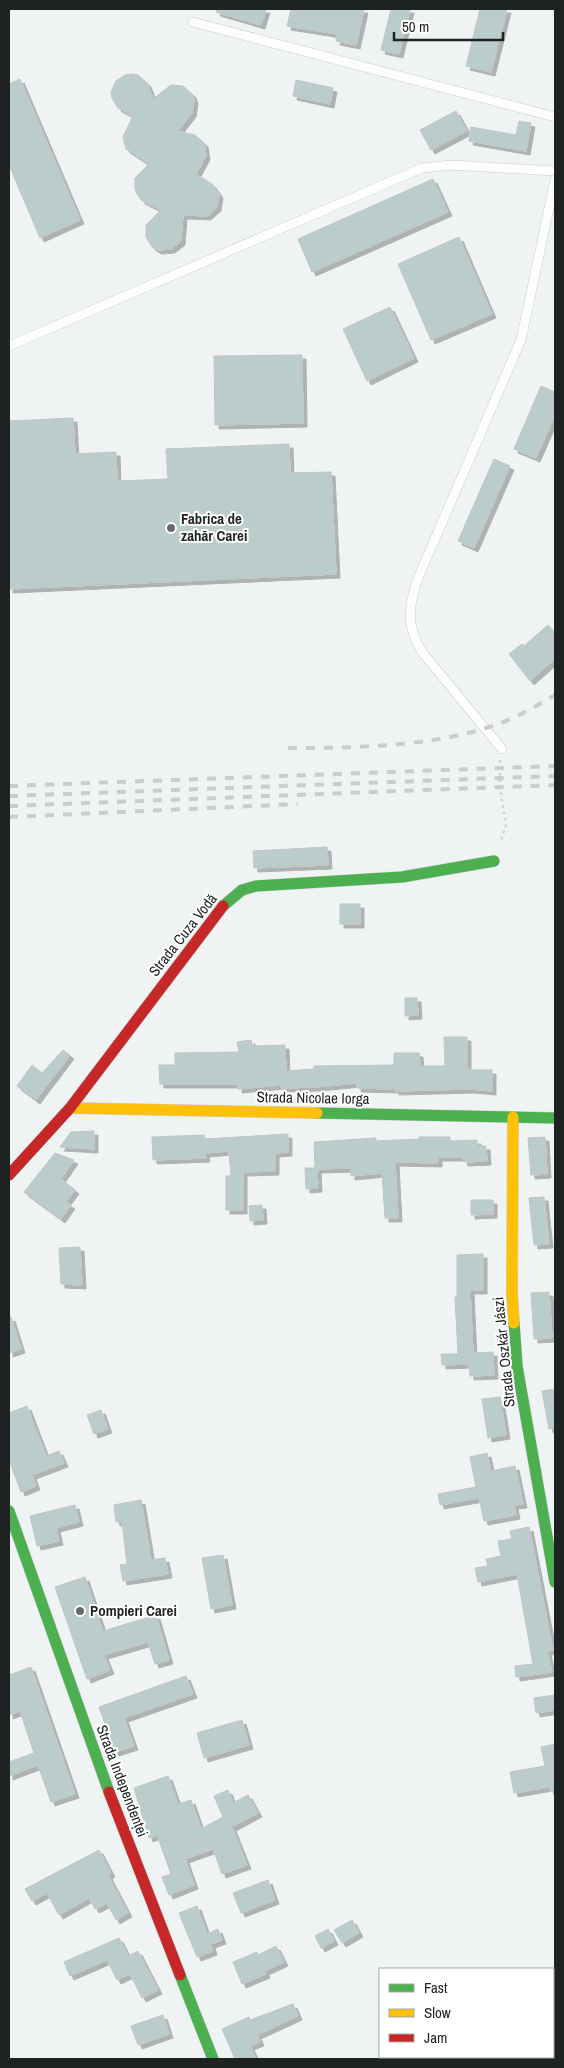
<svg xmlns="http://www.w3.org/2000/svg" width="564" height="2068" font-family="'Archivo Narrow',sans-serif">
<defs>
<filter id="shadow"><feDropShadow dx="4" dy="4" stdDeviation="0" flood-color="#0004"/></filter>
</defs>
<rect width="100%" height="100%" fill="#eff3f4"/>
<!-- building -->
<g fill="#bbcdcb" stroke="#c1c4c4" filter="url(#shadow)">
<polygon points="217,9 266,9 261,25 216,12"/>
<polygon points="291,9 364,9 356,45 336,41 337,34 287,26"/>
<polygon points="391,9 410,9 399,54 381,50"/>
<polygon points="480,9 507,9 491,72 466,66"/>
<polygon points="132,74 138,75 147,83 153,99 171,85 183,86 192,94 194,100 192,113 178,131 195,135 204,143 206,156 196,174 212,184 219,194 217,207 207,216 183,215 181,241 171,249 158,250 152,247 146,237 146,225 161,210 141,200 135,190 135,178 149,164 126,149 123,137 133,116 118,108 112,98 111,92 116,81 125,75"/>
<polygon points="20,79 80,220 40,238 9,165 9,84"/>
<polygon points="296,80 333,88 330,104 293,96"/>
<polygon points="456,111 467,131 431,150 420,130"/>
<polygon points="519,121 531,123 526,151 469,141 471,127 516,135"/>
<polygon points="433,179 448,212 312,272 298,239"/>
<polygon points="459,237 492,314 431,340 398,264"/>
<polygon points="390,307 414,358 367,381 343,329"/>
<polygon points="302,355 303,423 215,425 214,356"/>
<polygon points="541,386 555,392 555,415 536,458 514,449"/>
<polygon points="73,418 75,454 116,452 117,481 168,479 166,449 289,444 290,473 331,472 336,574 9,589 9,421"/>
<polygon points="494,459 510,466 474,548 458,541"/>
<polygon points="548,625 555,633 555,659 530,681 509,654 522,644 524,646"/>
<polygon points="327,847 328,865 254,868 253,851"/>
<rect x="340" y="904" width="20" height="20"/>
<polygon points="405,998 417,998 418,1015 405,1016"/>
<polygon points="444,1037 467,1037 467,1070 492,1070 492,1091 470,1089 395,1091 395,1089 357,1088 357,1083 316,1087 281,1088 281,1085 238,1089 238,1084 160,1084 159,1065 175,1065 175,1053 239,1052 237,1042 251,1040 252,1046 285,1045 286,1071 314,1069 314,1066 394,1065 394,1053 419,1053 420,1066 445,1066"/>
<polygon points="63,1050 70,1055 36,1100 17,1086 32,1065 42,1073"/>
<polygon points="94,1131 94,1149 60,1147 71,1132"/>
<polygon points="288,1134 288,1152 275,1153 275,1171 243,1172 243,1210 226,1210 226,1176 231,1176 229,1151 205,1153 206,1158 153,1160 152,1137 204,1135 205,1139"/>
<polygon points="419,1137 450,1137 450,1141 477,1140 477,1146 486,1146 487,1161 464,1162 463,1157 438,1157 438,1163 395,1162 398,1218 385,1218 382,1173 351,1176 351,1168 317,1169 318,1188 306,1189 305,1168 315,1168 314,1142 376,1138 376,1141 419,1139"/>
<polygon points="545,1137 547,1174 531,1175 528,1138"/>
<polygon points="55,1153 74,1160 61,1179 75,1190 66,1202 71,1205 61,1219 24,1192"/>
<polygon points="544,1197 549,1244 534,1245 529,1198"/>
<polygon points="471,1200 493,1200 493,1214 471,1215"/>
<polygon points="262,1205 263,1220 250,1221 249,1206"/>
<polygon points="80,1247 82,1285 61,1284 59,1248"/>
<polygon points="483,1254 483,1290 470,1290 473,1353 493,1352 494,1375 470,1376 469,1364 442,1365 441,1354 458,1354 455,1297 457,1297 457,1255"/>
<polygon points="549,1292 552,1338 534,1339 531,1293"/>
<polygon points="11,1317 21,1349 9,1353 9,1318"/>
<polygon points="555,1389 555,1428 549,1429 542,1391"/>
<polygon points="500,1397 506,1435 488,1438 482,1399"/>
<polygon points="27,1406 46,1456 59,1451 64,1463 32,1475 36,1486 21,1492 9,1460 9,1413"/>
<polygon points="101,1410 108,1429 94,1434 87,1415"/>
<polygon points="487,1453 491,1471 515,1466 523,1504 514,1505 516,1515 484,1521 479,1498 440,1505 438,1494 476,1487 470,1457"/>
<polygon points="141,1500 151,1560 165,1558 168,1574 123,1581 120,1565 127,1564 122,1521 116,1522 114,1505"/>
<polygon points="75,1505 79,1522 56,1528 59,1541 37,1546 30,1516"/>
<polygon points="529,1527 553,1650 547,1651 552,1672 516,1677 515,1666 533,1664 517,1574 478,1582 475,1568 488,1566 486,1559 501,1556 498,1541 512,1539 510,1531"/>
<polygon points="223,1555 232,1605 211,1609 202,1558"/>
<polygon points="85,1577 103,1631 156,1615 169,1660 155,1664 148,1642 104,1655 110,1670 87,1679 55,1587"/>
<polygon points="31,1667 75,1794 51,1802 38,1765 9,1776 9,1762 34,1753 20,1711 9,1715 9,1675"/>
<polygon points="186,1676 193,1694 124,1718 134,1746 115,1752 99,1707"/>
<polygon points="555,1695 555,1710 536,1713 534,1698"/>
<polygon points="242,1720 249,1745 204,1758 197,1733"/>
<polygon points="555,1744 555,1790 550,1791 549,1787 514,1793 510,1772 545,1766 541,1747"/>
<polygon points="168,1776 178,1804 191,1800 201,1829 223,1817 214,1796 228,1790 233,1803 248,1795 258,1813 232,1827 247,1865 222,1874 213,1849 185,1859 194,1885 169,1895 162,1877 171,1874 157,1835 149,1838 134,1788"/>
<polygon points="99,1850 111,1873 108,1875 128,1913 116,1920 107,1903 95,1909 89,1898 59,1915 47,1893 32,1901 25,1889"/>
<polygon points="268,1880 275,1900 241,1913 233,1893"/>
<polygon points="197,1906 207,1934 218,1929 222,1940 211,1944 213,1951 197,1957 179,1913"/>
<polygon points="352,1920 359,1933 342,1943 334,1930"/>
<polygon points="328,1929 334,1941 321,1948 315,1936"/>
<polygon points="119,1938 128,1956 138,1951 158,1990 142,1998 130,1974 117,1980 107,1960 70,1976 64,1962"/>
<polygon points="276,1946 284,1962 265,1971 266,1974 242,1984 233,1962 257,1952 258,1955"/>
<polygon points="293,2004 298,2016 257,2035 260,2042 250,2046 256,2059 235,2059 222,2029 249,2017 250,2020"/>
<polygon points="163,2015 169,2034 138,2045 131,2026"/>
</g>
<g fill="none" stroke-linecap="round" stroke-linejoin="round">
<defs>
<g id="lane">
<polyline points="193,22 555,117"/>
<polyline points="9,346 422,168 451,165 555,171"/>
<path d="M502 749 422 652C406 625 408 608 418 578L521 340 555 180"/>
</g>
<g id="fast">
<polyline points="223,906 242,890 256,886 402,877 494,861"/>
<polyline points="317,1113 555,1118"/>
<polyline points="514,1323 517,1366 555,1582"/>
<polyline points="9,1511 109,1792"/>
<polyline points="180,1975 213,2059"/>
</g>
<g id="slow">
<polyline points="70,1108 317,1113"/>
<polyline points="513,1117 512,1294 514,1323"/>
</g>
<g id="jam">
<polyline points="9,1175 70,1108 223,906"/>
<polyline points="109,1792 180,1975"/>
</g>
</defs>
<!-- lane casing -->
<use href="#lane" stroke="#cacece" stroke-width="10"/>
<!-- fast casing -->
<use href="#fast" stroke="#cacece" stroke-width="12"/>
<!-- slow casing -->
<use href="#slow" stroke="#cacece" stroke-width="12"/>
<!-- jam casing -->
<use href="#jam" stroke="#cacece" stroke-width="12"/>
<!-- path -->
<polyline stroke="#cfd0d0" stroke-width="2.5" stroke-dasharray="2.5 4" stroke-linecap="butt" points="500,760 500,788 506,825 500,843"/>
<!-- lane -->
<use href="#lane" stroke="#fdfdfd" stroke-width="9"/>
<!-- fast -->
<use href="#fast" stroke="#4caf50" stroke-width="11"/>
<!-- slow -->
<use href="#slow" stroke="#ffc107" stroke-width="11"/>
<!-- jam -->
<use href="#jam" stroke="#c62828" stroke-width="11"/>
<!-- rail -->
<g stroke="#cbcccc" stroke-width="4" stroke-dasharray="9 9" stroke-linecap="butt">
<path d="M288 748C353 748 424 747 486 728 511 721 533 708 555 695"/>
<polyline points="9,786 555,766"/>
<polyline points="9,796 555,776"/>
<polyline points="9,806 555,785"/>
<polyline points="9,817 298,804"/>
</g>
</g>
<!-- markers -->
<g fill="#686b6c" stroke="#fff" stroke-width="2">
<circle cx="171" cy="528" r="5"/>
<circle cx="80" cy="1611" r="5"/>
</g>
<g text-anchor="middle" stroke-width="4" stroke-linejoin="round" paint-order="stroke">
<!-- poi labels -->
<g font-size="15" font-weight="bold" fill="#1f2222" stroke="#fff" text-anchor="start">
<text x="181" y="524">Fabrica de<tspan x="181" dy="17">zahăr Carei</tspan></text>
<text x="90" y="1616">Pompieri Carei</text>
</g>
<!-- street labels -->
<g font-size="15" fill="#1f2222" stroke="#fff">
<text transform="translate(183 935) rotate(-52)" y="5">Strada Cuza Vodă</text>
<text transform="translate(313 1098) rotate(1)" y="5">Strada Nicolae Iorga</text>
<text transform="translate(504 1352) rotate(-96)" y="5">Strada Oszkár Jászi</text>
<text transform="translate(122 1781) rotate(69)" y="5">Strada Independenței</text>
</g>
</g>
<!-- border -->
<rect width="564" height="2068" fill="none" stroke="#1f2222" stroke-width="20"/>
<!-- legend -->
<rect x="379" y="1968" width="175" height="90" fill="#ffffff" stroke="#a5a7a7"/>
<rect x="389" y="1984" width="25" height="8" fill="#4caf50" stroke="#a5a7a7"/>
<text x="424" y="1993" font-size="15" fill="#1f2222">Fast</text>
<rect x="389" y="2009" width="25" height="8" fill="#ffc107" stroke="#a5a7a7"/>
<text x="424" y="2018" font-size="15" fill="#1f2222">Slow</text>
<rect x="389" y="2034" width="25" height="8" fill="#c62828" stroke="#a5a7a7"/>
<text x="424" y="2043" font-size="15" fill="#1f2222">Jam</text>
<!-- scale -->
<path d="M394 32v8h109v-8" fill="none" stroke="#1f2222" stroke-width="2.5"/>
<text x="402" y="32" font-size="15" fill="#1f2222" stroke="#ffffff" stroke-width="4" paint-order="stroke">50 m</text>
</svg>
